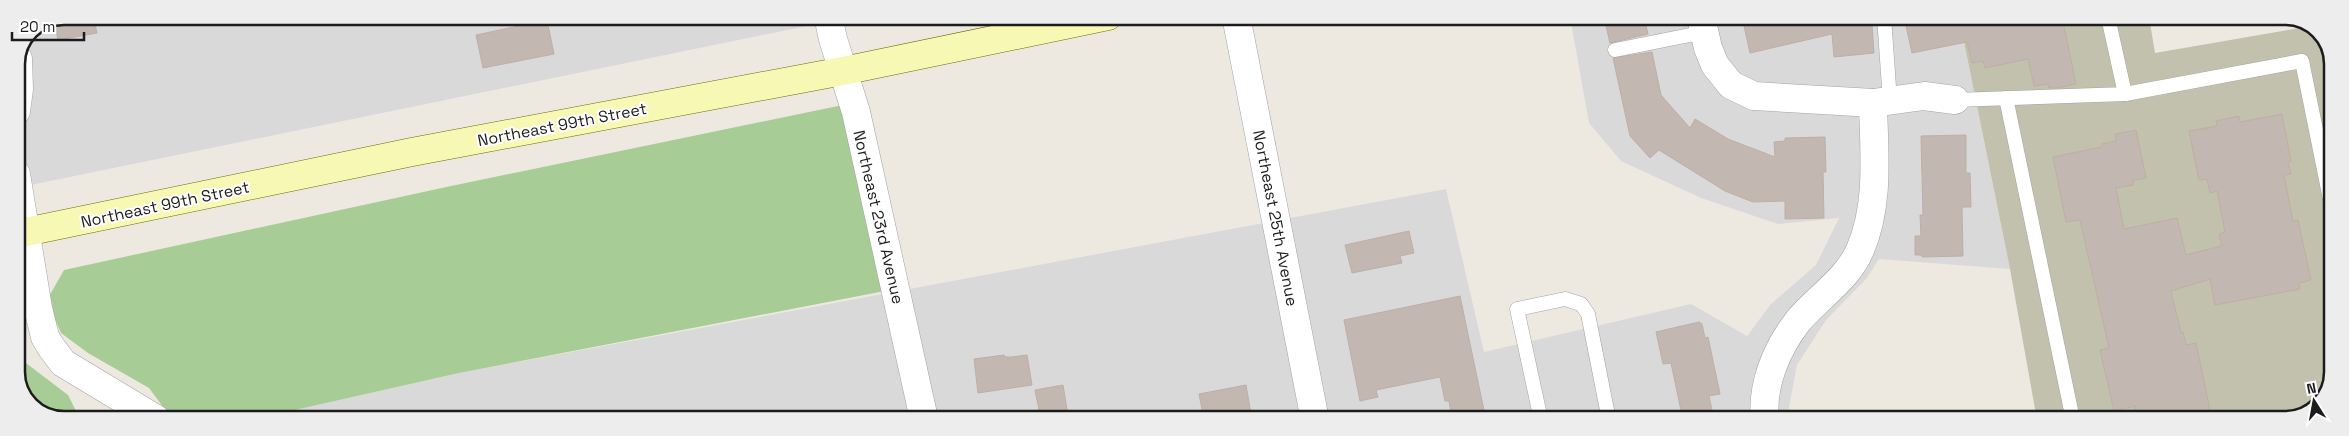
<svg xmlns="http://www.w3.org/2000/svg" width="2349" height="436" font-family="'Space Grotesk',sans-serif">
<rect width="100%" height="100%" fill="#ede9e1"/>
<!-- residential -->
<g fill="#dad9d9">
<polygon points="64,16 856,16 16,188 16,64 30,30"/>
<polygon points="1570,17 1959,17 2010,269 1879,259 1867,278 1826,320 1797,365 1787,418 1843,411 1881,420 255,419 459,373 1446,189 1484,352 1691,304 1747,336 1771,304 1816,265 1839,218 1778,224 1701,198 1621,161 1589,123"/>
</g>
<!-- construction -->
<polygon fill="#c1c1ad" points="1959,17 2149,17 2155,53 2311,26 2319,30 2332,58 2332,379 2316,408 2286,420 2037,420 2010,269"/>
<!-- forest -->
<g fill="#a8cc96">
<polygon points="843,105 890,290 459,373 255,419 172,419 149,388 88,353 61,333 47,300 64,270 451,186"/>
<path d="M17 347 18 357 68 395 77 413 73 419C46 419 24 407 17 379 14 369 17 356 17 347Z"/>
</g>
<!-- building -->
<g fill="#c2b8b1" stroke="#beafa4">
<polygon points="93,16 97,33 58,40 54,20 64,16"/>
<polygon points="1604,17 1644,17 1648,34 1610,43"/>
<polygon points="1742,17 1874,17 1875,25 1872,25 1874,53 1834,57 1832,34 1750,53"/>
<polygon points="1904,17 2062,17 2076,84 2057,88 2049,88 2048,84 2034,86 2028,59 1985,68 1983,61 1972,63 1967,42 1912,53"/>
<polygon points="547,20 554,54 483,68 476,35"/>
<polygon points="1652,52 1661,95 1690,128 1695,119 1728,139 1775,157 1774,142 1785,141 1785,138 1825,137 1826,172 1823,172 1824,218 1785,219 1785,201 1753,202 1725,191 1659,150 1650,158 1630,136 1613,58"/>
<polygon points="2282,114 2291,161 2288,162 2291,174 2284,175 2293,221 2298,220 2311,280 2299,283 2300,289 2215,305 2210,279 2171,291 2181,333 2183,332 2186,345 2196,343 2212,420 2136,420 2135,406 2114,411 2100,350 2109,348 2080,220 2066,222 2053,157 2102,147 2102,144 2116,141 2115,134 2136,130 2146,178 2133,180 2133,185 2116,188 2124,229 2177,218 2186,255 2222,246 2219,234 2225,232 2217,191 2210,193 2207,179 2199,180 2189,131 2217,126 2216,121 2239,116 2240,122"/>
<polygon points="1966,135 1966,173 1970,173 1971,207 1962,207 1963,256 1922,257 1922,255 1915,255 1915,236 1921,236 1920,215 1923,215 1921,136"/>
<polygon points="1409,231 1414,253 1400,256 1402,263 1352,273 1345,245"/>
<polygon points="1460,296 1486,420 1452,420 1449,401 1445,401 1440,377 1376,390 1378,397 1360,401 1344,320"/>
<polygon points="1699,322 1702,324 1705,338 1708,337 1720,394 1709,396 1714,420 1683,420 1671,363 1663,364 1656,332"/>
<polygon points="1004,355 1005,357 1012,357 1027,355 1032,385 978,393 974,359"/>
<polygon points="1063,385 1068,415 1063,416 1064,420 1041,420 1035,390"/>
<polygon points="1246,385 1252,420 1204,420 1199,394"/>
</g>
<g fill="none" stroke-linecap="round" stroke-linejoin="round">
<defs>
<g id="service">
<polyline points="1884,17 1890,101"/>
<polyline points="1615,50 1705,32"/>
<polyline points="2125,94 2302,61 2332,209"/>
<polyline points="2006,98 2073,420"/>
<polyline points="1955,100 2125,94 2108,17"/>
<polyline points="1541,420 1517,309 1565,299 1581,304 1588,314 1609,420"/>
</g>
<g id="minor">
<polyline points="1701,17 1708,48 1715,65 1731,85 1754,96 1873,103 1924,96 1955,100"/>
<polyline points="843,71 856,112 924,419"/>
<polyline points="16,111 19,89 18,59"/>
<polyline points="16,174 38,308 45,337 51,347 63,363 156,419"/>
<path d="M1765 420C1761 385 1777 348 1798 321 1818 297 1847 280 1860 250 1880 204 1874 152 1873 103"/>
</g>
<g id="tertiary">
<polyline points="828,16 833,39 843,71"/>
<polyline points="1236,16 1315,420"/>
</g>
<polyline id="secondary" points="16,234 412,152 843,71 1108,16"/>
</defs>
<!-- service casing -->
<use href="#service" stroke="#a3a3a3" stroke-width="15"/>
<!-- minor casing -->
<use href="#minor" stroke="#a3a3a3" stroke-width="29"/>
<!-- tertiary casing -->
<use href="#tertiary" stroke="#a3a3a3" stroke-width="29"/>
<!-- secondary casing -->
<use href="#secondary" stroke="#676f06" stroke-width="29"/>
<!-- service -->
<use href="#service" stroke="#fff" stroke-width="14"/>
<!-- minor -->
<use href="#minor" stroke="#fff" stroke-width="28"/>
<!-- tertiary -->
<use href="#tertiary" stroke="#fff" stroke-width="28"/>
<!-- secondary -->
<use href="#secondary" stroke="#f7f8b4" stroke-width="28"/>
</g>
<g text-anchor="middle" stroke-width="4" stroke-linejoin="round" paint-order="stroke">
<!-- street labels -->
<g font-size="16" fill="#1c1c1c" stroke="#fff">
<text transform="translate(562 124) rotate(-11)" y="6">Northeast 99th Street</text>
<text transform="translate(165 204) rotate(-12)" y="6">Northeast 99th Street</text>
<text transform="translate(879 217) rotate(77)" y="6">Northeast 23rd Avenue</text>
<text transform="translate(1276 218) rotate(79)" y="6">Northeast 25th Avenue</text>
</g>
</g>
<!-- crop -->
<path d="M0 0H2349V436H0ZM64 25H2285A39 39 0 0 1 2324 64V372A39 39 0 0 1 2285 411H64A39 39 0 0 1 25 372V64A39 39 0 0 1 64 25Z" fill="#ededed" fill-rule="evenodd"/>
<path fill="none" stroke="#1c1c1c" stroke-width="2.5" d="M64 25H2285A39 39 0 0 1 2324 64V372A39 39 0 0 1 2285 411H64A39 39 0 0 1 25 372V64A39 39 0 0 1 64 25Z"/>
<!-- north arrow -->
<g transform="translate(2314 401) rotate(349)" stroke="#ffffff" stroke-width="4" paint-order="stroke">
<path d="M0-4L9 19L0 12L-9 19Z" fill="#1c1c1c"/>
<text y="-8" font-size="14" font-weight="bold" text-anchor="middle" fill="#1c1c1c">N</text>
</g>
<!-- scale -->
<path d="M12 32v8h72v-8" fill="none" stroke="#1c1c1c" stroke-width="2.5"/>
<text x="20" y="32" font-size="15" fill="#1c1c1c" stroke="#ffffff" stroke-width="4" paint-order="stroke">20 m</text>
</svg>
